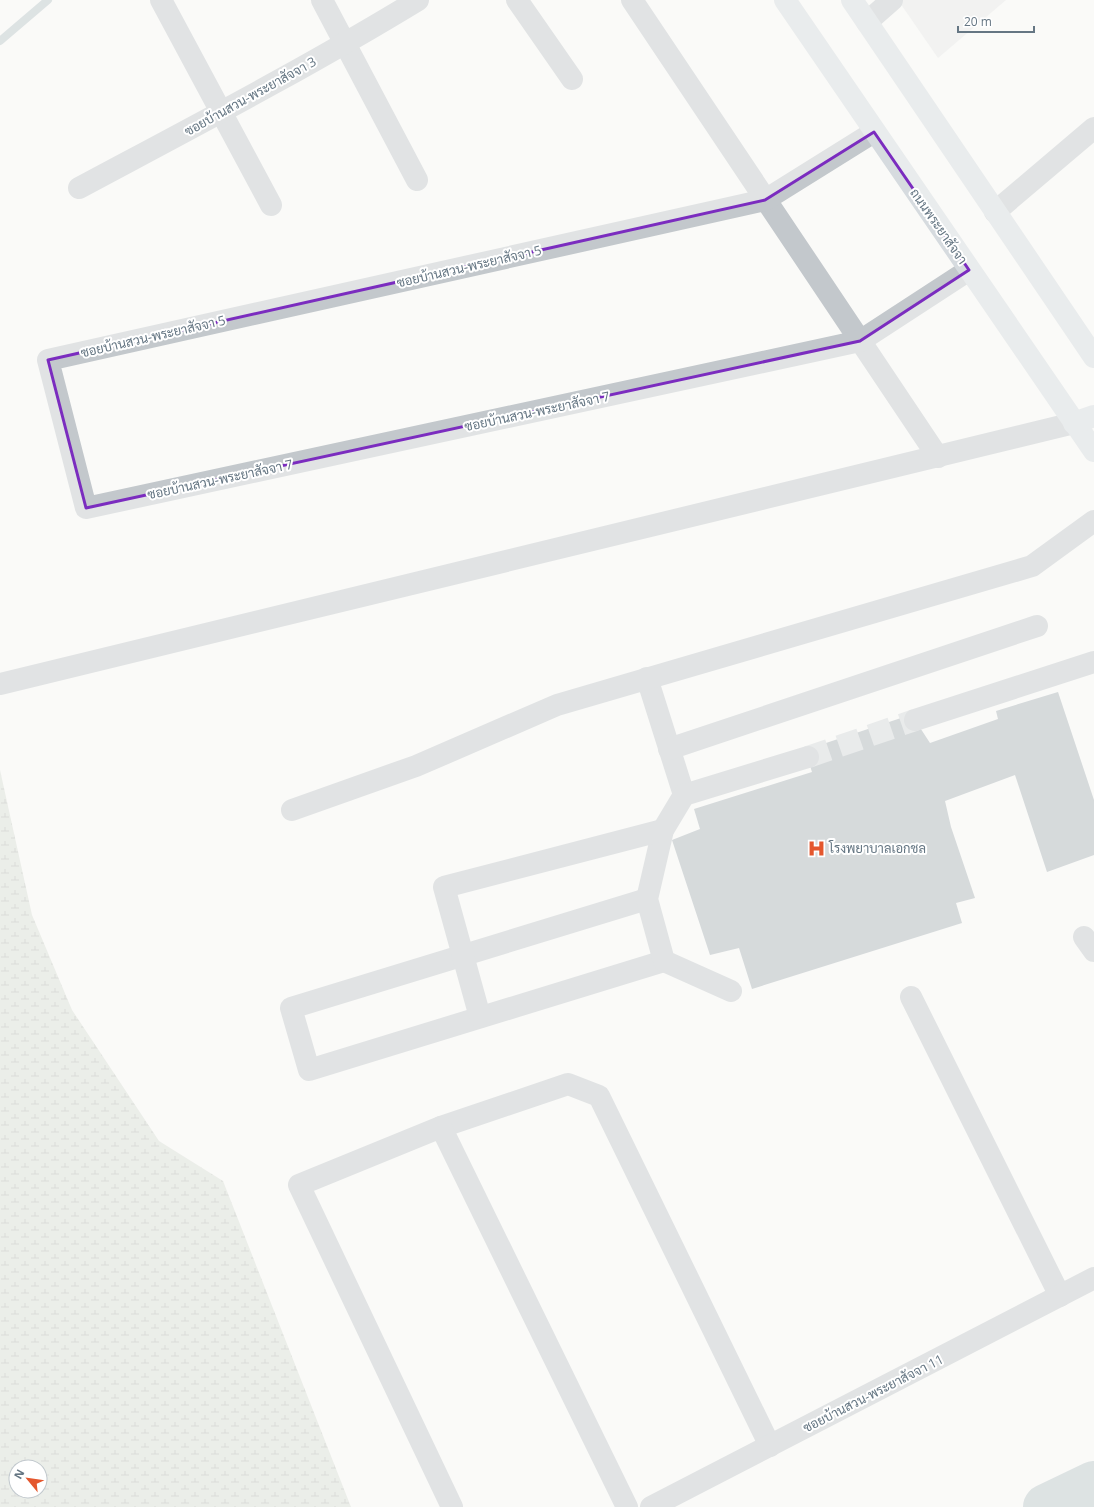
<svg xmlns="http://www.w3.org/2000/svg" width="1094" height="1507" font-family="'Open Sans',Sarabun,sans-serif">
<defs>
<pattern id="wetland-marsh" width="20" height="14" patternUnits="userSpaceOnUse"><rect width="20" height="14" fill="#dadfd7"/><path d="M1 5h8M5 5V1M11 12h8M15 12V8" fill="none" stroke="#b4b9b4"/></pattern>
</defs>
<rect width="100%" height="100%" fill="#fafaf8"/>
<!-- built -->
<polygon fill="#e8e9e9" points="898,0 1006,0 938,58"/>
<!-- wetland -->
<path fill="url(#wetland-marsh)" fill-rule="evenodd" d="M0 770 32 915 72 1010 159 1141 223 1181 351 1507H0ZM16 1467H40V1491H16Z"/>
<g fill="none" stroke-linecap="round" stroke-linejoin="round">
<!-- stream -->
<polyline stroke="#bbc7cb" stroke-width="8" points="0,41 48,0"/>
<!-- river -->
<polyline stroke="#bbc7cb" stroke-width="46" points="1046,1507 1094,1484"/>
</g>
<!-- building -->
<polygon fill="#aab3b9" points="1058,692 1094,800 1094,855 1047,872 1015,775 945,801 951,827 975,898 956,903 962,923 752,989 739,948 710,955 672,840 700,829 694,809 812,772 805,750 913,714 915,720 930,743 998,719 996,711"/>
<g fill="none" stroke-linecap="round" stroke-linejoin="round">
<!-- minor-tunnel -->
<polyline stroke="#d5d9db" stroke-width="22" stroke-dasharray="22 11" stroke-linecap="butt" points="808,757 915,720"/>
<!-- minor -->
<g stroke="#c3c8cc" stroke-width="22">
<polyline points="161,0 271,205"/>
<polyline points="322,0 417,180"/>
<polyline points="517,0 572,79"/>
<polyline points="632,0 938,457"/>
<polyline points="867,22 892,0"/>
<polyline points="874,132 765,200 48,360 86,508 860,341 969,270"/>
<path d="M79 188C193 127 308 67 418 0"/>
<polyline points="995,212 1094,128"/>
<polyline points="647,678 684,795"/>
<polyline points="0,684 1074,423"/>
<polyline points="915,720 1094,662"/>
<polyline points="669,749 1037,626"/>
<polyline points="292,810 416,766 557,705 1032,566 1094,521"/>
<polyline points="647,899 291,1008 309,1070 664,961"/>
<polyline points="1084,937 1094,951"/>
<polyline points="731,991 664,961 647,899 663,830 684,795 808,757"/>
<polyline points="911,997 1060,1296"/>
<polyline points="480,1017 444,887 663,830"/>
<polyline points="441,1127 568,1084 599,1096 770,1446"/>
<polyline points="452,1507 299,1185 441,1127 627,1507"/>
<polyline points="651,1507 1094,1278"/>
</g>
<!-- major -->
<g stroke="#d6dbdf" stroke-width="22">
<polyline points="785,0 1094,451"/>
<polyline points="852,0 1094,357"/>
<polyline points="1074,423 1094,416"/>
</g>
</g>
<!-- marked area -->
<path d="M0 0H1094V1507H0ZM874 132 969 270 860 341 86 508 48 360 765 200Z" fill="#fafaf8" fill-opacity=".55" fill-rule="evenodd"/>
<path fill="none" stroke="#7b2cbf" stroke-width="3" stroke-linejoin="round" d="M874 132 969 270 860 341 86 508 48 360 765 200Z"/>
<!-- icons -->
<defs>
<symbol id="hospital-bare" viewBox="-9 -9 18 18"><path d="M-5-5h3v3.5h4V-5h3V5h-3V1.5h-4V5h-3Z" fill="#e4572e" stroke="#fff" stroke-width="2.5" paint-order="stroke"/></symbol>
</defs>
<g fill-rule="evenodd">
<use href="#hospital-bare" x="804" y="836" width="25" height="25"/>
</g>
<g text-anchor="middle" stroke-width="4" stroke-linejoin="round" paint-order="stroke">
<!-- street labels -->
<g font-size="13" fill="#657683" stroke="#fff">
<text transform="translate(250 96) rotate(-29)" y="5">ซอยบ้านสวน-พระยาสัจจา 3</text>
<text transform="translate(939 226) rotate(55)" y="5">ถนนพระยาสัจจา</text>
<text transform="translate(469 266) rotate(-13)" y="5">ซอยบ้านสวน-พระยาสัจจา 5</text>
<text transform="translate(153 336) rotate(-13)" y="5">ซอยบ้านสวน-พระยาสัจจา 5</text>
<text transform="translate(537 411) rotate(-12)" y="5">ซอยบ้านสวน-พระยาสัจจา 7</text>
<text transform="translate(220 479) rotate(-12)" y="5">ซอยบ้านสวน-พระยาสัจจา 7</text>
<text transform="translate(873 1393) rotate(-27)" y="5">ซอยบ้านสวน-พระยาสัจจา 11</text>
</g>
<!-- poi labels -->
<g font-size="13" fill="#657683" stroke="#fff" text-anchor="start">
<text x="829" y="853">โรงพยาบาลเอกชล</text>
</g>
</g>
<!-- north arrow -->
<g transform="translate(28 1479) rotate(299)"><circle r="19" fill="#ffffff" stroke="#c1c8cd"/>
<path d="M0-3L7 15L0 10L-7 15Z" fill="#e4572e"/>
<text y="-6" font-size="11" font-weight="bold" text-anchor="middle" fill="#657683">N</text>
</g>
<!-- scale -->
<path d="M958 26v6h76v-6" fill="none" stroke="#657683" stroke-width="2"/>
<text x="964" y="26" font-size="12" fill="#657683" stroke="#ffffff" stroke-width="3" paint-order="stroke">20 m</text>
</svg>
